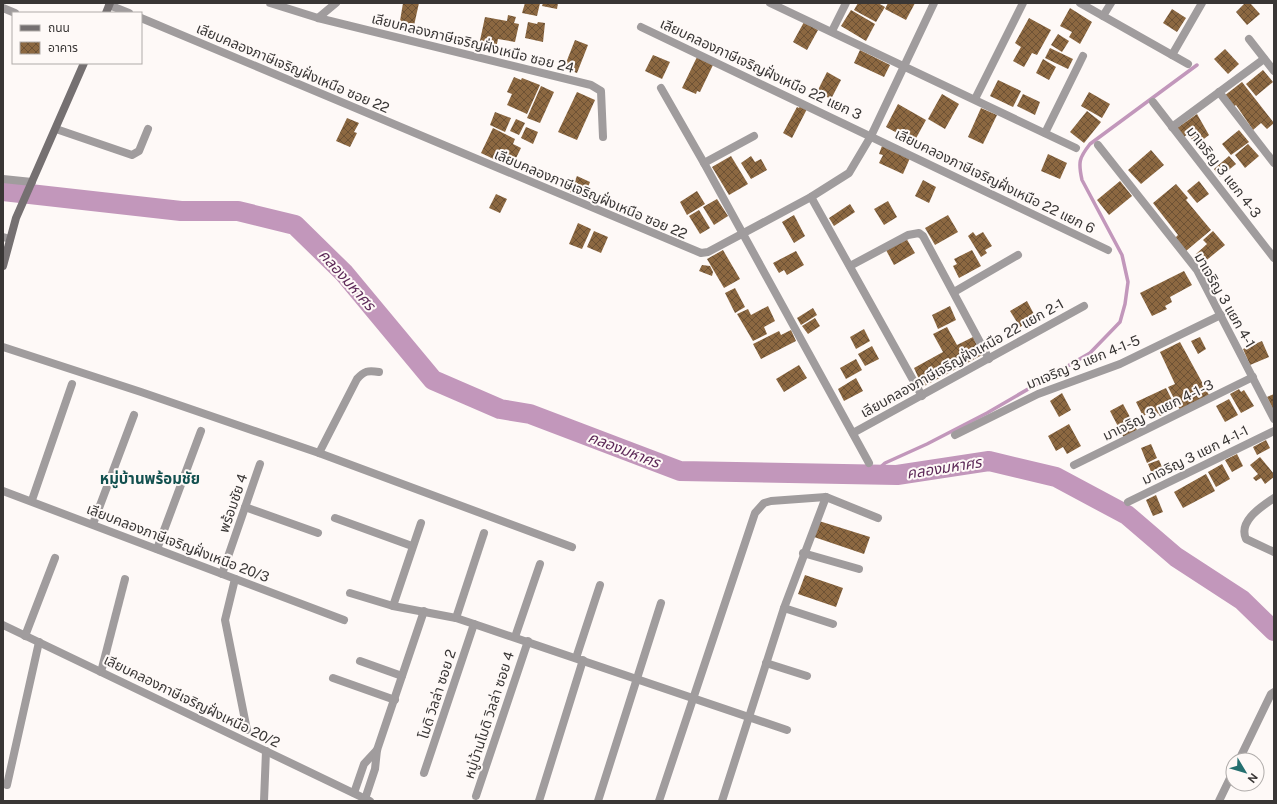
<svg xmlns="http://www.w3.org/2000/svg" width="1277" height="804" font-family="'Public Sans','Noto Sans Thai',sans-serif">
<defs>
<pattern id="building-cross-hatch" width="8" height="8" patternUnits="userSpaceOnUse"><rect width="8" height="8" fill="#8c6841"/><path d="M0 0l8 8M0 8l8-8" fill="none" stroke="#6d5235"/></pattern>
</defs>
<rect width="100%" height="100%" fill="#fef9f7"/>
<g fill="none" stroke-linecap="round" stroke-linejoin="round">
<!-- stream -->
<path stroke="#c297bb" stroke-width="3.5" d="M873 474 885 463 927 444 987 413 1090 353 1120 322 1125 304 1128 282 1122 255 1082 180C1078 162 1079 158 1090 144L1197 65"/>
<!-- river -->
<polyline stroke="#c297bb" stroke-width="20" points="3,191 181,211 238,211 295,225 344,273 433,380 500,409 530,414 680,471 897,475 989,461 1056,477 1127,515 1176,557 1242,600 1274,631"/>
</g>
<!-- building -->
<g fill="url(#building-cross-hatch)">
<polygon points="403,3 419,3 413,30 399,27"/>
<polygon points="525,3 540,3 537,16 522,13"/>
<polygon points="543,3 558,3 557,9 542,6"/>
<polygon points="858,3 878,3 885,7 876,22 854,10"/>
<polygon points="888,3 915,3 906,20 885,9"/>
<polygon points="1245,3 1250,3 1260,14 1247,25 1236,12"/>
<polygon points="1070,8 1092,22 1080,44 1069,37 1072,32 1060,26"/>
<polygon points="1172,9 1186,18 1177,32 1163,23"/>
<polygon points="851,10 875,24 866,41 841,26"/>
<polygon points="508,15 516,17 514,23 519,24 515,42 498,39 495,53 478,50 485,17 507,21"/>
<polygon points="1029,18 1051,30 1037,55 1032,53 1024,67 1013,61 1021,47 1015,43"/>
<polygon points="528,22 537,24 538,22 545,23 543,42 525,38"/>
<polygon points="804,22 818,30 807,50 793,42"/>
<polygon points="1058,34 1069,41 1062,52 1051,45"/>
<polygon points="575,40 588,45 577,73 564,68"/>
<polygon points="1050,48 1073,59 1068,69 1045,58"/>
<polygon points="1225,49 1239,64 1228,74 1214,59"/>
<polygon points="860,50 890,65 884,77 854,63"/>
<polygon points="653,55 670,62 662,79 645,71"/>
<polygon points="697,57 713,65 700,92 697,91 696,94 682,88"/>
<polygon points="1043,59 1056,67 1049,80 1036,73"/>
<polygon points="1263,70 1273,82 1256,96 1246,84"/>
<polygon points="827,72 841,80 831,99 817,92"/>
<polygon points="514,77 521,80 522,78 540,85 527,114 507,105 512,94 507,92"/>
<polygon points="998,80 1021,91 1013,107 990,96"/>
<polygon points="1242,82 1274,123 1267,129 1261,123 1253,130 1236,105 1233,107 1224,96"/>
<polygon points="541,86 554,92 540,123 527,118"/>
<polygon points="577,92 595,100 577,140 558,132"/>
<polygon points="1089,92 1110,104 1102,118 1081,106"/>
<polygon points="942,94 959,104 945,129 928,119"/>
<polygon points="1023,94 1040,102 1035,115 1017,106"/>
<polygon points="898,104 926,120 914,142 886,127"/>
<polygon points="800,106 807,109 792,138 783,133 797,107 799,108"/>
<polygon points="981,108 997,115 983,144 968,137"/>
<polygon points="1087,111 1101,122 1084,143 1070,132"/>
<polygon points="495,112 511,118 505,132 490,125"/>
<polygon points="1197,114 1209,135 1196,145 1188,134 1184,137 1177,128"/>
<polygon points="347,118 359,123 354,132 357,133 350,147 336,141"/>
<polygon points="516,119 525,123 519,135 510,131"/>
<polygon points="526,127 538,132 533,144 521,138"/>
<polygon points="493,128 515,139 513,144 521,148 514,162 507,158 504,164 481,153"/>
<polygon points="1239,130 1249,142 1231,155 1222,144"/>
<polygon points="1248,144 1259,156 1245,168 1235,155"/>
<polygon points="882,146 910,158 903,174 879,163 883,155 879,154"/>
<polygon points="1151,150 1164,165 1141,184 1128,170"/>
<polygon points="1048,154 1067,163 1060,179 1041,171"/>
<polygon points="731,156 748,184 729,195 712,167"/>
<polygon points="751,156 755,162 761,159 767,170 751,179 741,163"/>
<polygon points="1229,156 1236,164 1220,177 1214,169"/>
<polygon points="577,176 590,182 584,198 570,192"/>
<polygon points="923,180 936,187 929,203 915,196"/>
<polygon points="1120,181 1132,196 1109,215 1097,200"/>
<polygon points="1199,181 1209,194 1197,203 1187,191"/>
<polygon points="1176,184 1188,198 1186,200 1211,230 1186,251 1175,238 1178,235 1153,203"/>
<polygon points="697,191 705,204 687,215 680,202"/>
<polygon points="496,194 507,199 500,213 489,208"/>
<polygon points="717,199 728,216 714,225 703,207"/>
<polygon points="888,201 897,217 884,225 874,209"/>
<polygon points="850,204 855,212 834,226 829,218"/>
<polygon points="699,210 710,228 700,234 689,216"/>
<polygon points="794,215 805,236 794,243 782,222"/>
<polygon points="948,215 958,232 935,245 925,228"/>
<polygon points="578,223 591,229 582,249 569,244"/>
<polygon points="594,231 608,237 601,253 587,247"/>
<polygon points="1213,231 1225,245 1203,263 1196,254 1207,244 1203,240"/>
<polygon points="973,232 976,236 983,232 992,246 985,250 987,253 981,257 968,236"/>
<polygon points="906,238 915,253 894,265 886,250"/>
<polygon points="723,250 740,279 724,288 707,259"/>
<polygon points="972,250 981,266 959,278 953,266 957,264 954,259"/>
<polygon points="796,251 804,265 787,275 784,270 779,273 773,263"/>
<polygon points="702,265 710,266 713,272 712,276 699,271"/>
<polygon points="1184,271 1192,285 1170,297 1172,302 1165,306 1167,309 1152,316 1140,293"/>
<polygon points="735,288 745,307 735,313 725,293"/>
<polygon points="1027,301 1036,318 1020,327 1010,311"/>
<polygon points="768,306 775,321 764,327 767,334 753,341 737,314 748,309 751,315"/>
<polygon points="950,306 956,320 938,329 932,315"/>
<polygon points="813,308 817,315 801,325 797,318"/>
<polygon points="815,318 820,326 808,334 802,326"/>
<polygon points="947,327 957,345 973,337 982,355 921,388 917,380 919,379 914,368 943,352 933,334"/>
<polygon points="864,329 870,341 856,349 850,337"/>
<polygon points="791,330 796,341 761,359 753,344 779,331 781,335"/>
<polygon points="1200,337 1206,349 1198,354 1191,341"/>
<polygon points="1262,341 1269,357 1250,365 1243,349"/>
<polygon points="1180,342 1209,395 1180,410 1168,387 1175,384 1160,352"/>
<polygon points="872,346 879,359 865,366 858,354"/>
<polygon points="856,359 862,370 846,379 840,368"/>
<polygon points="799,365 807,378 784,392 776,379"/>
<polygon points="856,378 863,391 844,401 838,389"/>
<polygon points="1166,388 1176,408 1160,416 1158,413 1155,415 1153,411 1143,416 1136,402"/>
<polygon points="1239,389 1241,392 1244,390 1254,406 1241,413 1230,394"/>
<polygon points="1062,393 1071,410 1059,417 1050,401"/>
<polygon points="1274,394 1274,411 1267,397"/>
<polygon points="1229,399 1238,415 1225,422 1216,406"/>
<polygon points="1123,404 1137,430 1124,438 1110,411"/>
<polygon points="1069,424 1081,446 1067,454 1063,447 1056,451 1048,436"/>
<polygon points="1266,440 1270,448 1257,455 1253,447"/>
<polygon points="1151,444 1157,458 1147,463 1141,448"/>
<polygon points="1237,454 1243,466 1232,472 1225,460"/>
<polygon points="1260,457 1274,474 1274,477 1265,484 1261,478 1256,481 1253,478 1258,474 1250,465"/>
<polygon points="1159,460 1165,474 1154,479 1148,464"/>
<polygon points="1222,464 1230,479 1216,487 1208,472"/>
<polygon points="1206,474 1215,491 1183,508 1174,492"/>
<polygon points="1156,495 1163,512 1153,516 1146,500"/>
<polygon points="819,521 870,537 864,554 814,537"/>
<polygon points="805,575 843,588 836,607 798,594"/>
</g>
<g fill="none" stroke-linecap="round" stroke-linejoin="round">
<!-- street -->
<g stroke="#a09c9d" stroke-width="8">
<polyline points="270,3 318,18 591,85 601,91 603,137"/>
<polyline points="770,3 1076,148"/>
<polyline points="1080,3 1188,64"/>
<polyline points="109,5 129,13"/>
<polyline points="3,8 15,13"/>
<polyline points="1103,16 1111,3"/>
<polyline points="141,18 701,253 708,252 811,197 849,173 871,136 934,3"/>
<polyline points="318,18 336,3"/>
<polyline points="641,27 1108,250"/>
<polyline points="832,31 846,3"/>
<polyline points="1249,39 1274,71"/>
<polyline points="1172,55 1202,3"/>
<polyline points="661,88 704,163 869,463"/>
<polyline points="1219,92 1274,163"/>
<polyline points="975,99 1023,3"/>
<polyline points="1153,102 1274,258"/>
<polyline points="1172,127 1264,59"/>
<polyline points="56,129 132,155 139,151 148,129"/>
<polyline points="1045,133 1083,56"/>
<polyline points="1098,145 1197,270 1274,419"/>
<polyline points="704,163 754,136"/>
<polyline points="3,179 32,182"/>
<polyline points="811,197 922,396"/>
<polyline points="3,237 10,239"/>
<polyline points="850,266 908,235 919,233 923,236 989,359"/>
<polyline points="954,292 1018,255"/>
<polyline points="3,347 141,392 319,453 572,547"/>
<polyline points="853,433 1084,306"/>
<polyline points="955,435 1038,394 1120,364 1221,315"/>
<path d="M319 453 357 379C364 371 368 370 379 372"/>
<polyline points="1074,465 1253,377"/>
<polyline points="3,491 344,620"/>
<path d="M1274 498C1261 507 1238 521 1246 539L1274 552"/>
<polyline points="32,500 72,384"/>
<polyline points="1128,502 1274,431"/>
<polyline points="245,507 318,533"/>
<polyline points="335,518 412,546"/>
<polyline points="93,524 134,415"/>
<polyline points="157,549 201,431"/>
<polyline points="803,553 859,569"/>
<polyline points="222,574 260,464"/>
<polyline points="235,579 225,620 247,730"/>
<polyline points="350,593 393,606 456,618 474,624 787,730"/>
<polyline points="393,606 421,523"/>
<polyline points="784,608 833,624"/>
<polyline points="456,618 484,533"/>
<polyline points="3,625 370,801"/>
<polyline points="25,636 55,558"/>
<polyline points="515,637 540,564"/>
<polyline points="576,658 600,585"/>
<polyline points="360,661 402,676"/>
<polyline points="766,663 807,676"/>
<polyline points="101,672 125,579"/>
<polyline points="333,678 395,700"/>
<polyline points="1239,760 1271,694 1274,692"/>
<polyline points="424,773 474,624"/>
<polyline points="7,785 39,642"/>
<polyline points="354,793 364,764 377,750"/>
<polyline points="476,796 528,641"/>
<polyline points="365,799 375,769 377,750 424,611"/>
<polyline points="264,801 266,751"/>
<polyline points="539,801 583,660"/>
<polyline points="598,801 661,603"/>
<polyline points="659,801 755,513 764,503 771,501 826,497 878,518"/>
<polyline points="722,801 784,608 826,497"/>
<polyline points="1219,801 1233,772"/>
</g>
<!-- secondary -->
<g stroke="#757071" stroke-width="8">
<polyline points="106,13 110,3"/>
<polyline points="3,266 16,218 84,63"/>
</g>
</g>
<g text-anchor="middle" stroke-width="4" stroke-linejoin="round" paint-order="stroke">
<!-- street labels -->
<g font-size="14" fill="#393635" stroke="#fef9f7">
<text transform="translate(473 43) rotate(14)" y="5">เลียบคลองภาษีเจริญฝั่งเหนือ ซอย 24</text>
<text transform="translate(293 68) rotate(23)" y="5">เลียบคลองภาษีเจริญฝั่งเหนือ ซอย 22</text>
<text transform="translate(761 69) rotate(25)" y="5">เลียบคลองภาษีเจริญฝั่งเหนือ 22 แยก 3</text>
<text transform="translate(1224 172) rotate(52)" y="5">มาเจริญ 3 แยก 4-3</text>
<text transform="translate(995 181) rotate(26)" y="5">เลียบคลองภาษีเจริญฝั่งเหนือ 22 แยก 6</text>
<text transform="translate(591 194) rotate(23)" y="5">เลียบคลองภาษีเจริญฝั่งเหนือ ซอย 22</text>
<text transform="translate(1225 300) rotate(60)" y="5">มาเจริญ 3 แยก 4-1</text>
<text transform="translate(962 358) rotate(-29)" y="5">เลียบคลองภาษีเจริญฝั่งเหนือ 22 แยก 2-1</text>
<text transform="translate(1083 362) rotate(-22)" y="5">มาเจริญ 3 แยก 4-1-5</text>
<text transform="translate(1158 410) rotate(-26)" y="5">มาเจริญ 3 แยก 4-1-3</text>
<text transform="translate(1195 455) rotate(-26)" y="5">มาเจริญ 3 แยก 4-1-1</text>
<text transform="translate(233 503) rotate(-71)" y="5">พร้อมชัย 4</text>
<text transform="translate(178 543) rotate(21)" y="5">เลียบคลองภาษีเจริญฝั่งเหนือ 20/3</text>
<text transform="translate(437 694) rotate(-72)" y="5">โมดิ วิลล่า ซอย 2</text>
<text transform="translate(192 701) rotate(26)" y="5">เลียบคลองภาษีเจริญฝั่งเหนือ 20/2</text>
<text transform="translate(489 715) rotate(-72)" y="5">หมู่บ้านโมดิ วิลล่า ซอย 4</text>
</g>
<!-- water labels -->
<g font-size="15" font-style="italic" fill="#5d2958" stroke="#fef9f7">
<text transform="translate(347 280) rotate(48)" y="5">คลองมหาศร</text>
<text transform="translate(624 450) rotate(21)" y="5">คลองมหาศร</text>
<text transform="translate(944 468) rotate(-9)" y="5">คลองมหาศร</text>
</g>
<!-- neighbourhood labels -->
<g font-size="15" font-weight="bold" fill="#12504f" stroke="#fef9f7">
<text x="150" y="484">หมู่บ้านพร้อมชัย</text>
</g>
</g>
<!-- border -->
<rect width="1277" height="804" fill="none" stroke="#393635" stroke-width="8"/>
<!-- legend -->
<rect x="12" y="12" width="130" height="52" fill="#fef9f7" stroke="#afaba9"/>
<rect x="20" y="25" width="20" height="6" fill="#757071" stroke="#afaba9"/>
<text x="48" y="32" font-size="12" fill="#393635">ถนน</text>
<rect x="20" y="42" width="20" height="12" fill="url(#building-cross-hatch)" stroke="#afaba9"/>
<text x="48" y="52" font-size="12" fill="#393635">อาคาร</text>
<!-- north arrow -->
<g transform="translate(1245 772) rotate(128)"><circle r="19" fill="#fef9f7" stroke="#afaba9"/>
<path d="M0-3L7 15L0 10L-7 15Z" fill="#257070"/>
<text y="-6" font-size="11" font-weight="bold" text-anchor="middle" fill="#393635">N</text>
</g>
</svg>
